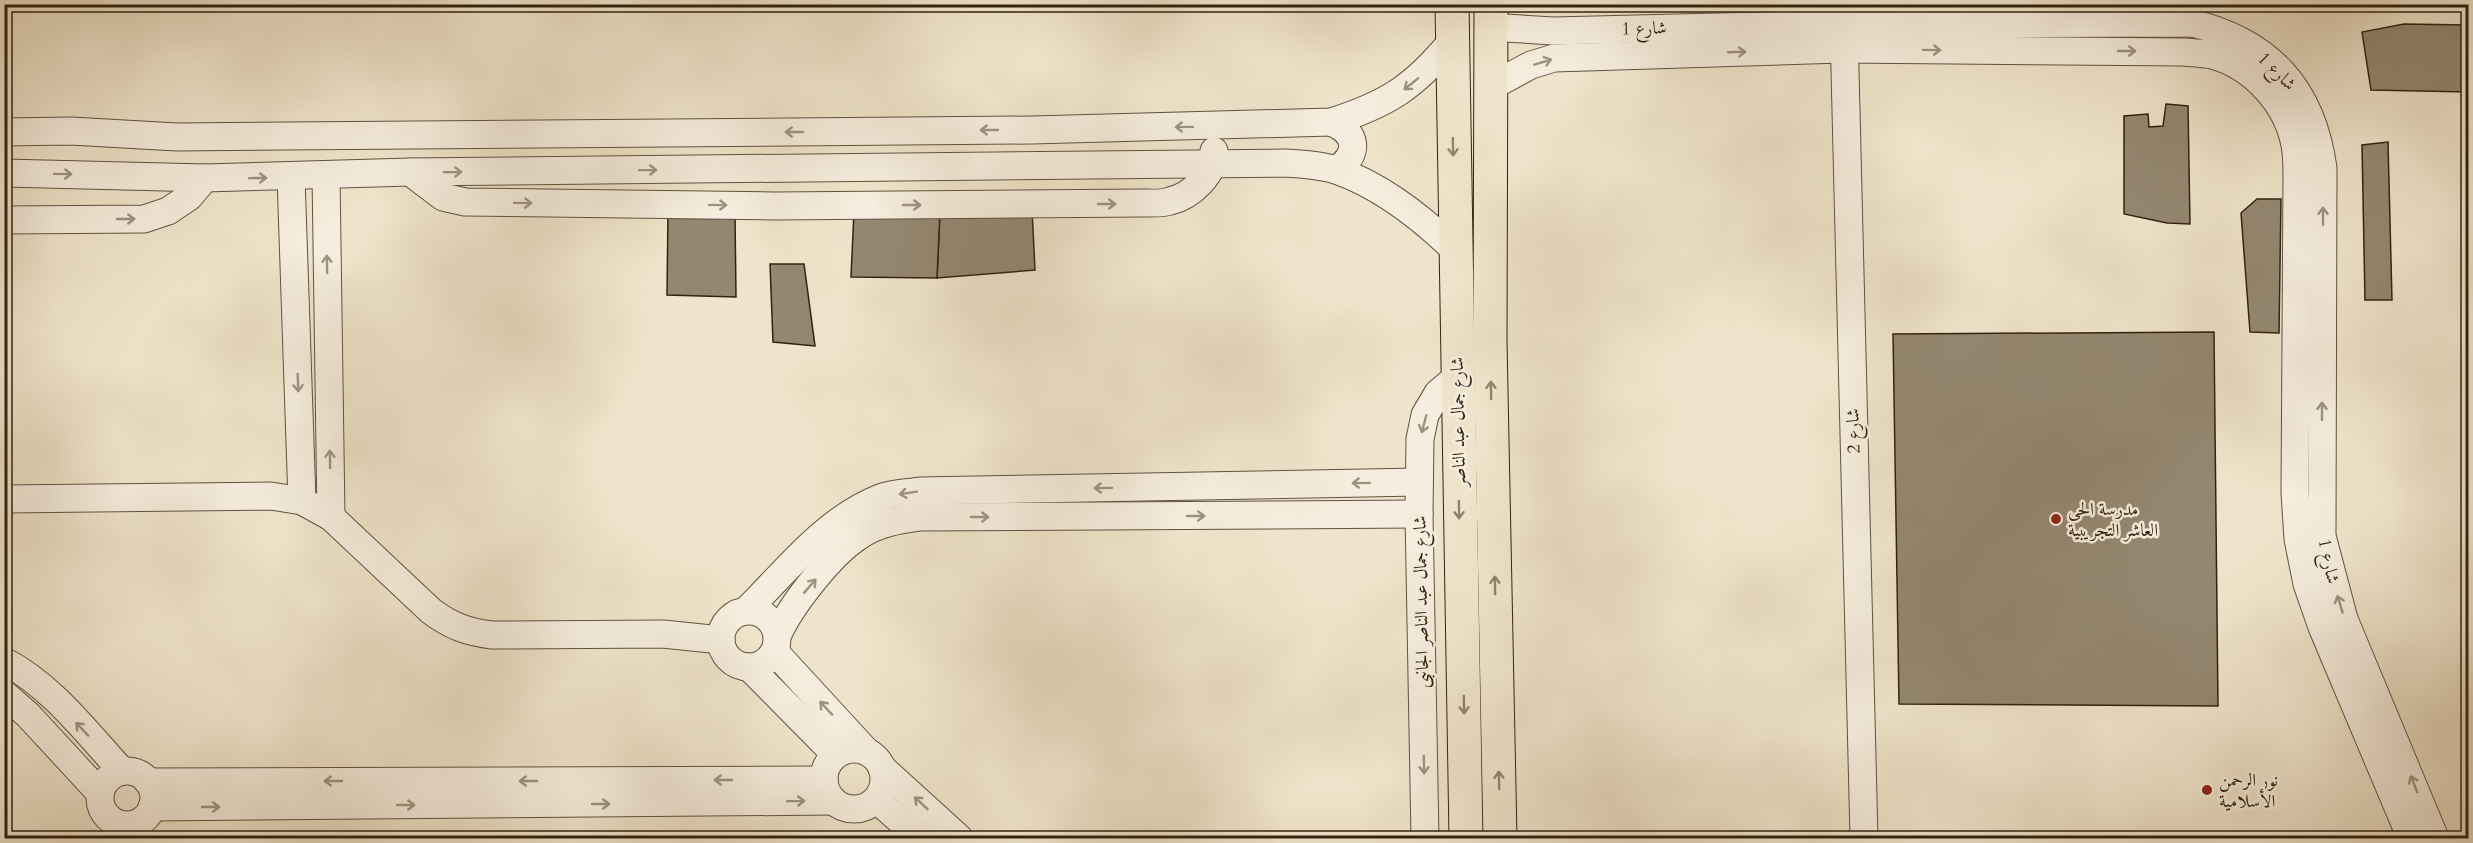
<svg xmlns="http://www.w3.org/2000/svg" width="2473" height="843" font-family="Cardo,Amiri,serif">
<rect width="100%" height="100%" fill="#efe4cb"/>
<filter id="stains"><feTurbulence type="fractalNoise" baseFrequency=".00333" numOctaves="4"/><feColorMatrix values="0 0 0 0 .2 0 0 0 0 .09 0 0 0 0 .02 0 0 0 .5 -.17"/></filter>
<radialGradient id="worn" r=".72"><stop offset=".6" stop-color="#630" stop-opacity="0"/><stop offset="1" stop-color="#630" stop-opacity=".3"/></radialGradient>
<!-- building -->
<g fill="#948771" stroke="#312210" stroke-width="1.5">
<polygon points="2404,24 2468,25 2468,92 2371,90 2362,32"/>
<polygon points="2166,104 2188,106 2190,224 2167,223 2124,214 2124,116 2148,114 2149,127 2163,126"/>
<polygon points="2388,142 2392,300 2365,300 2362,145"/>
<polygon points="2257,199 2281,199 2279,333 2250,332 2241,213"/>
<polygon points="1032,209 1035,270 937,278 940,211"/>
<polygon points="668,211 735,214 736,297 667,295"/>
<polygon points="854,211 940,211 937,278 851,277"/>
<polygon points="770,264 804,264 815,346 773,342"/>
<polygon points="2214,332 2218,706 1899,704 1893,334"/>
</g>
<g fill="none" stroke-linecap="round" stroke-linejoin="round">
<defs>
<g id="minor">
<path d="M1490 27 1553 31 1844 24 2192 23C2270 42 2312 89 2323 168L2322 536 2344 619 2435 838"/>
<polyline points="1844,30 1864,838"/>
<path d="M1490 87 1531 65 1554 58 1843 49 2184 52C2193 53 2203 53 2212 55 2253 66 2287 103 2295 145 2297 155 2297 167 2297 177L2295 493 2298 539 2307 584 2322 627 2411 838"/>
<path d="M1331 122C1358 133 1360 154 1336 170"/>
<path d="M4 132 71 131 177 137 1032 130 1331 122C1388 104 1414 87 1452 41"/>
<path d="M410 172 443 197 465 202 775 206 1142 203C1151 203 1162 204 1170 201 1192 196 1215 173 1214 151"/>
<path d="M4 173 205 178 410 172 1285 163C1302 164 1319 165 1336 170 1382 186 1421 217 1455 250"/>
<polyline points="326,175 331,517"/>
<polyline points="291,177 302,501"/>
<polyline points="4,220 144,219 168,211 189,197 205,178"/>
<path d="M4 499 271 496 302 501 331 517 431 611C451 626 467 632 492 635L663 634 721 640"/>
<path d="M747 610C787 570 825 520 880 498 892 493 907 493 920 491L1419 482"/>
<circle cx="749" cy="639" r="28"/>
<path d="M778 634C792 604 831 554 859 536 878 523 899 520 920 517L1419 514"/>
<polyline points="775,652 866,751"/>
<path d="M4 661C52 686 86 732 122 771"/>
<polyline points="749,667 836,755"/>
<polyline points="4,694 28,715 100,793"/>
<circle cx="854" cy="779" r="30"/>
<polyline points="882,768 959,838"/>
<circle cx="127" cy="798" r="27"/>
<polyline points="148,782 824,780"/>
<polyline points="877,800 920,838"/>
<polyline points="152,807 833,801"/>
<polyline points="1425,838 1419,514 1420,439 1425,415 1438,393 1457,377"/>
</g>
<g id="major">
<polyline points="1452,4 1466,838"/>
<polyline points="1491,4 1490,341 1500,838"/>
</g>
</defs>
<!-- minor casing -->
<use href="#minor" stroke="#60523f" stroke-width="29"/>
<!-- major casing -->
<use href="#major" stroke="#312210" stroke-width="35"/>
<!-- minor -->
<use href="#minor" stroke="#f5eddd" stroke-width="27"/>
<!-- major -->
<use href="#major" stroke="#efe4cb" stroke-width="33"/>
</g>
<!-- one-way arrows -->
<defs><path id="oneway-shaft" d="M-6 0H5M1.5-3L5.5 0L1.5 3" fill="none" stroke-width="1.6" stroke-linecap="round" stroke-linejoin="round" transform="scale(1.5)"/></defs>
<g stroke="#9d9281">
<use href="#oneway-shaft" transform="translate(1932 50) rotate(1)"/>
<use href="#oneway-shaft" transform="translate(2127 51)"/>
<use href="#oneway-shaft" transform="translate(1737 52) rotate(-2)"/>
<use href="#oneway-shaft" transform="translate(1543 62) rotate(-17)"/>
<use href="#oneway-shaft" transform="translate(1411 84) rotate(141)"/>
<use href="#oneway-shaft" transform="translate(1184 127) rotate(179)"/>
<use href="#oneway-shaft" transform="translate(989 130) rotate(180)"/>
<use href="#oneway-shaft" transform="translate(794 132) rotate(180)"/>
<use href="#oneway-shaft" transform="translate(648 170) rotate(-1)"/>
<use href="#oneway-shaft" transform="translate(453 172) rotate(-1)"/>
<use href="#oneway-shaft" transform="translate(63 174) rotate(1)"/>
<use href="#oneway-shaft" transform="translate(258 178) rotate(-1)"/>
<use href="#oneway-shaft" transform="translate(523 203) rotate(1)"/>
<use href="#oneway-shaft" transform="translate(1107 204)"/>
<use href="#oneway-shaft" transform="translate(718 205) rotate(1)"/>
<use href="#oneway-shaft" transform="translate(912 205)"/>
<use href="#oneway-shaft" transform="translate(2323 216) rotate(-90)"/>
<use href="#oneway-shaft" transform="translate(126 219)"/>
<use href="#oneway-shaft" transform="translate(327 264) rotate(-91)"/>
<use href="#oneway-shaft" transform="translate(298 383) rotate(88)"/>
<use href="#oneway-shaft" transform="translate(2322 411) rotate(-90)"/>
<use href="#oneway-shaft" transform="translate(1424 424) rotate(105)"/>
<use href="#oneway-shaft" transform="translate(330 459) rotate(-91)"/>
<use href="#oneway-shaft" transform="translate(1361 483) rotate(179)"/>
<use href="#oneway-shaft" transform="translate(1103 488) rotate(179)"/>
<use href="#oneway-shaft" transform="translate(908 493) rotate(171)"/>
<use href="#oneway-shaft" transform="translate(1196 516)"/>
<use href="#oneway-shaft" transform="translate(980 517)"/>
<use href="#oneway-shaft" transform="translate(810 586) rotate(-49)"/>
<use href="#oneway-shaft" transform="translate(2340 604) rotate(-107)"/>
<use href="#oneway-shaft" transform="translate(826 708) rotate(-133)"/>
<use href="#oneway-shaft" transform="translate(82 729) rotate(-133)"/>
<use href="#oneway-shaft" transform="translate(1424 765) rotate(89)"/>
<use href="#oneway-shaft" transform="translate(723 780) rotate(180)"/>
<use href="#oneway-shaft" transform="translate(333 781) rotate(180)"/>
<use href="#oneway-shaft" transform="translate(528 781) rotate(180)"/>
<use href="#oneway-shaft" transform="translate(2414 784) rotate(-112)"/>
<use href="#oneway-shaft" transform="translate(796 801) rotate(-1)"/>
<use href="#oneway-shaft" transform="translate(921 803) rotate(-137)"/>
<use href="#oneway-shaft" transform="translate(601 804)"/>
<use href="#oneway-shaft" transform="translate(406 805)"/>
<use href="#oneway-shaft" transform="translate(211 807)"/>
</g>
<g stroke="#90836e">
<use href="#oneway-shaft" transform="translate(1453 147) rotate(89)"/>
<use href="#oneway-shaft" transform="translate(1491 390) rotate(-91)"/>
<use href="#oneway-shaft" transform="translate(1459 510) rotate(89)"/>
<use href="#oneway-shaft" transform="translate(1495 585) rotate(-91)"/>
<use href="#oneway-shaft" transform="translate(1464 705) rotate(89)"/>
<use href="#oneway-shaft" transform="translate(1499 780) rotate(-91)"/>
</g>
<!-- markers -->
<g fill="#8f2418" stroke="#f5eddd" stroke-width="2">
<circle cx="2056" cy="519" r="6"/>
<circle cx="2207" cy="790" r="6"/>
</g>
<g text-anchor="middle" stroke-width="5" stroke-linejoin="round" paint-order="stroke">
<!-- street labels -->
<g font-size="18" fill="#312210" stroke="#f5eddd">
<text transform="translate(1644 28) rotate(-1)" y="6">شارع 1</text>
<text transform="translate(2277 71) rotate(45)" y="6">شارع 1</text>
<text transform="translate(1458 422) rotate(-91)" y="6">شارع جمال عبد الناصر</text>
<text transform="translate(1853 431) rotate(-91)" y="6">شارع 2</text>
<text transform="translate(2329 561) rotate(78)" y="6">شارع 1</text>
<text transform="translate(1421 602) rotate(-91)" y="6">شارع جمال عبد الناصر الجانبى</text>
</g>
<!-- poi labels -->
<g font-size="18" fill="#312210" stroke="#f5eddd" text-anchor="start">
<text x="2068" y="515">مدرسة الحى<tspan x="2068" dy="21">العاشر التجريبية</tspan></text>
<text x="2219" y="786">نور الرحمن<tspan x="2219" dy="21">الأسلامية</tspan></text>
</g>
</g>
<!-- margin -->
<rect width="2473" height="843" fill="none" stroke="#efe4cb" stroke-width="24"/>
<rect x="6" y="6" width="2461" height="831" fill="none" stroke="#312210" stroke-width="3"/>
<rect x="12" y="12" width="2449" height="819" fill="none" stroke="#312210" stroke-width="1.5"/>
<rect width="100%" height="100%" filter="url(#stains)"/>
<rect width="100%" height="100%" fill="url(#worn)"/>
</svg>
